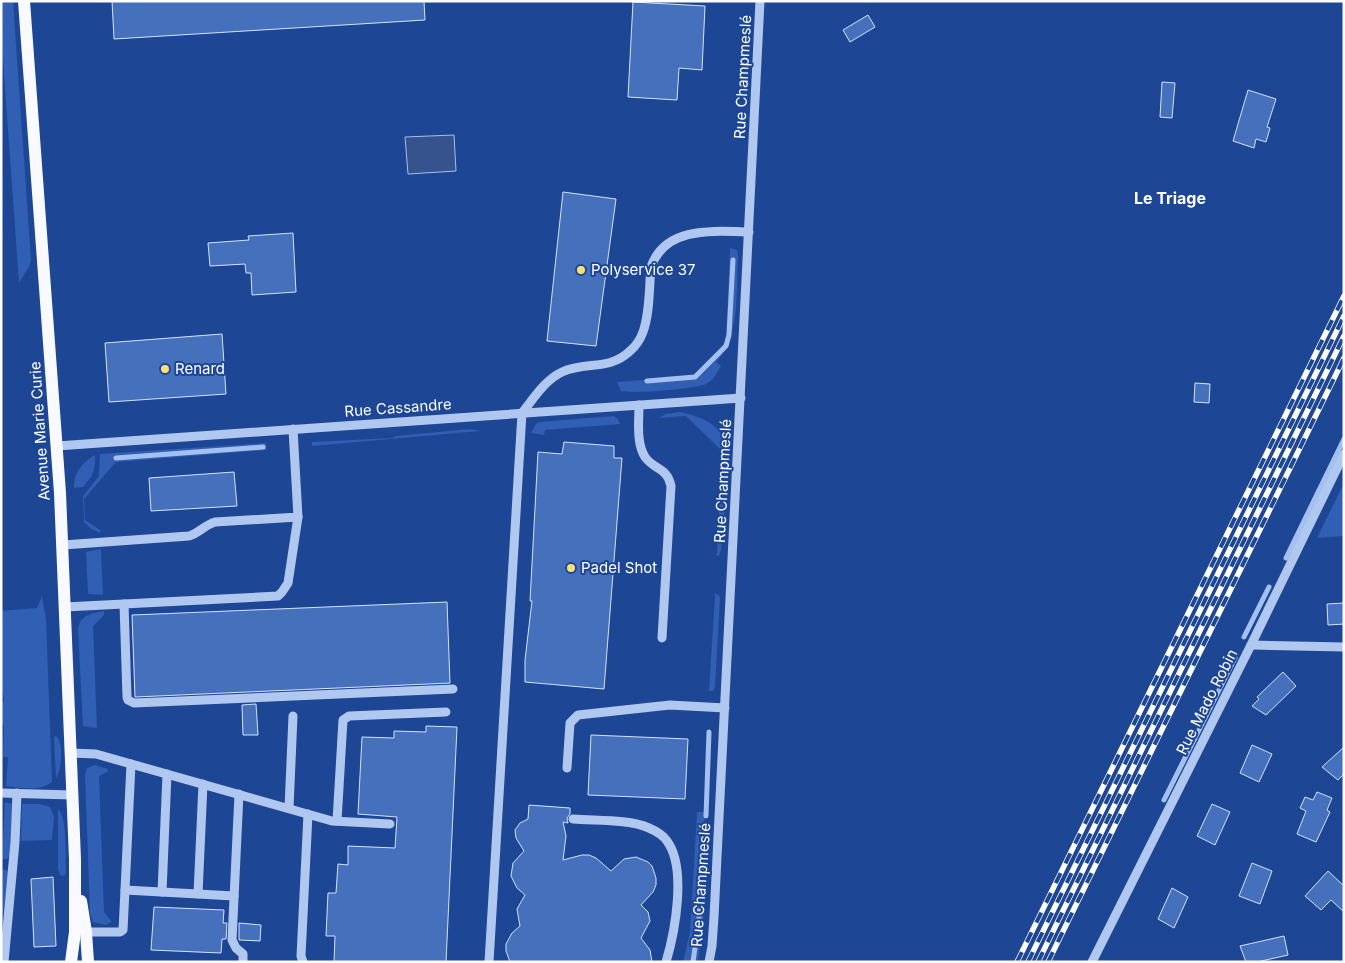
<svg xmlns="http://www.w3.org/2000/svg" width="1345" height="963" font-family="Inter,sans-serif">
<rect width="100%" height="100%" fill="#1d4695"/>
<!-- green -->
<g fill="#315fb3">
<polygon points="1,1 13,1 31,260 29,267 19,283 1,33"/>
<path d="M730 248 737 250 738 255C736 288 741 337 716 362L721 366C717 373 714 380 706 384 695 389 633 394 621 391L617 382 692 376 726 342Z"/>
<path d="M679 412C696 415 717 422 724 439 732 458 723 526 721 550L719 556 715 555 717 554 722 451 686 416 659 418 666 414Z"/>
<polygon points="614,416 618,419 620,424 545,430 544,435 531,433 536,424 540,422"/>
<polygon points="471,429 480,431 312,446 312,442 392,438 395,436"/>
<polygon points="266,443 267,450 116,462 84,499 85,520 100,530 100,533 90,528 84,522 83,496 99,476 100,454"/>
<path d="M95 455C95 471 94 474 83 487L74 488C73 473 83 462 95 455Z"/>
<polygon points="1344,483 1344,536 1317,538"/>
<polygon points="101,549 103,595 88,594 86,552"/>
<polygon points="713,593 719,595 720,598 715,687 713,691 709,691 715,595"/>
<path d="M42 596 46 619 52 782C38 792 22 788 6 786L8 757H3L4 725H1V702H4L1 679V611L37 608Z"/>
<path d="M104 611V615L93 626 97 728 83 726 78 629C80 615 92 613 104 611Z"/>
<path d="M56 736C64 743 62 769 56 778L54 737Z"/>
<polygon points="95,765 108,769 107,772 99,776 104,912 112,922 105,925 93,922 90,913 85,776 87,768"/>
<polygon points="5,802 12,804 10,855 7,859 2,859"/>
<polygon points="22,804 40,804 50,807 54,817 52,840 21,841"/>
<path d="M58 809C68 818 65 860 66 874L63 876 60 875 58 868Z"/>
<polygon points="697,812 705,812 703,839 707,859 703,925 698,962 683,962 690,932"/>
<polygon points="1,869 7,870 8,872 1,935"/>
</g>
<!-- water -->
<polygon fill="#36538d" stroke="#a3c0f1" points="454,135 456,171 408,174 405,137"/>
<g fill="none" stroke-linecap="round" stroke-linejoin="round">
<!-- stream -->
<g stroke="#a3c0f1" stroke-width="5">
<polyline points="647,381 695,377 726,346 729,335 733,260"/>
<polyline points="116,458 263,447"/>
<polyline points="1286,558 1344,439"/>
<polyline points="1244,637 1269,587"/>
<polyline points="1164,800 1235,658"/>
<polyline points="706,816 709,732"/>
<polyline points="693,962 699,918 704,841"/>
</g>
</g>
<!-- building -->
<g fill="#4570bc" stroke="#d6e3fb">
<polygon points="112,1 424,1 425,20 114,39"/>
<polygon points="633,2 705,6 702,70 679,68 677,100 628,97"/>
<polygon points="868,15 875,27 850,42 843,30"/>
<polygon points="1162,82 1175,83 1172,118 1160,117"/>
<polygon points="1248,90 1276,99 1267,127 1270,128 1266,142 1256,139 1254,148 1233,141"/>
<polygon points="563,192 616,199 596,346 547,341"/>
<polygon points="293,233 296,292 252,295 251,273 246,273 245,264 210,266 208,243 249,240 248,236"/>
<polygon points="222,334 226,394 109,402 105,343"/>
<polygon points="1195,383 1210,384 1209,403 1194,402"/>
<polygon points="564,442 614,446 614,458 622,458 604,689 525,682 525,660 532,601 530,601 538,452 562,454"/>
<polygon points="234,472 237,506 151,511 149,478"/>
<polygon points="447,602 450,683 135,697 132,615"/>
<polygon points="1344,603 1344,624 1328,625 1327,604"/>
<polygon points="1283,672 1296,686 1266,715 1252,706 1259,699 1257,697"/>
<polygon points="256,704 258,735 243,735 242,705"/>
<polygon points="426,726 457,727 446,962 334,962 335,936 326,936 328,893 336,893 338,864 348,865 348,846 395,848 397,817 358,814 362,737 394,738 394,731 426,732"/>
<polygon points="591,735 688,739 685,799 588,795"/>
<polygon points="1252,745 1272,754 1259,782 1240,773"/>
<polygon points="1344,747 1344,774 1338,780 1322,767"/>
<polygon points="1317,792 1332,798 1327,810 1330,812 1316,842 1297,834 1306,811 1300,808 1305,797 1313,800"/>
<polygon points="1212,804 1230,812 1215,845 1197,836"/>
<polygon points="529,805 570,808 570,814 567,818 568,823 563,822 566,836 563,860 582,855 589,855 596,858 611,871 624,859 636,857 648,862 652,866 656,878 656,885 653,892 641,905 648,912 650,921 641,938 650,950 652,962 510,962 506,951 506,944 512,933 520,926 517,909 525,895 517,888 511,876 513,863 524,851 516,838 515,830 520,823 528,819"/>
<polygon points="1252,863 1272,871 1260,904 1239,896"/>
<polygon points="1328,871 1344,886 1344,912 1331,900 1321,910 1305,896"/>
<polygon points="53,877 56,946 34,947 31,879"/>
<polygon points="1172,888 1188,897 1174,928 1158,919"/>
<polygon points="154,907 224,910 223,923 227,923 226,939 222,939 221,953 151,950"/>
<polygon points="239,923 261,925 260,941 239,940"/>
<polygon points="1284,936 1288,955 1257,962 1246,962 1240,946"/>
</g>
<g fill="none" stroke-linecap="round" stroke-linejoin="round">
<!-- minor -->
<g stroke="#b0c7ef" stroke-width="9">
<path d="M639 405C639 421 636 443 645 457 654 470 667 467 671 486L662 638"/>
<polyline points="57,446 741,398"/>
<path d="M63 545 189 536C199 533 205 525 215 522L298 517 293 429"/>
<polyline points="124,604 127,697 128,700 134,703 453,689"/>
<polyline points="65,607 278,596 282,592 288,583 298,517"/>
<polyline points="1251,645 1344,647"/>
<polyline points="71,753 96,754 332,821 390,824"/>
<polyline points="131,764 125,890 234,896"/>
<polyline points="567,768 570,723 578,715 670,705 725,708"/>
<polyline points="1,793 72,795"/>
<polyline points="239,794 232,940 236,948 243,954 243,962"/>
<polyline points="289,808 293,716"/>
<path d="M573 819C596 821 628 819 649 828 656 831 663 835 667 841 687 868 675 932 666 962"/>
<polyline points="337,821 343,720 349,716 446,712"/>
<polyline points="162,892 167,774"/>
<polyline points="198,894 203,784"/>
<polyline points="86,932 120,932 123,930 125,890"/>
<polyline points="4,962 15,842 17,793"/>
<polyline points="303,962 301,956 308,814"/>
<path d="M489 962 522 413C534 398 545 380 562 372 586 361 609 371 630 351 636 346 640 340 643 332 650 313 649 288 651 267 665 226 714 231 749 232"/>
<polyline points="709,962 712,946 714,917 760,1"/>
<polyline points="1092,962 1251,645 1344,454"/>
</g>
<!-- major -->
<g stroke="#f8faff" stroke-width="12">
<polyline points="24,1 60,493 75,859 75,932 71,962"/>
<polyline points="81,901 86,932 88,962"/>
</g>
<defs>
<g id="rail">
<polyline points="1017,962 1344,296"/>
<polyline points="1028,962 1344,316"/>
<polyline points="1038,962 1344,336"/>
<polyline points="1048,962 1344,358"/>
</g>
</defs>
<!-- rail casing -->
<use href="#rail" stroke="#fff" stroke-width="5.5"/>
<!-- rail -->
<use href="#rail" stroke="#1d4695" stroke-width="4" stroke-dasharray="11" stroke-linecap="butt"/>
</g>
<!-- markers -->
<g fill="#fee26f" stroke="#1d4695" stroke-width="2">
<circle cx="581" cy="270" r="5"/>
<circle cx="165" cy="369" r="5"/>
<circle cx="571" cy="568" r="5"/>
</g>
<g text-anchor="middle" stroke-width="4" stroke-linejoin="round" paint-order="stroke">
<!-- street labels -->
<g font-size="15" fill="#fff" stroke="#1d4695">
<text transform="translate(743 77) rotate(-87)" y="5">Rue Champmeslé</text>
<text transform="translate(398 408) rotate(-4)" y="5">Rue Cassandre</text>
<text transform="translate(40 431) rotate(-94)" y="5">Avenue Marie Curie</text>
<text transform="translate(723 481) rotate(-87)" y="5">Rue Champmeslé</text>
<text transform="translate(1207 702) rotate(-63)" y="5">Rue Mado Robin</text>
<text transform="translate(701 885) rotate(-86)" y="5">Rue Champmeslé</text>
</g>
<!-- poi labels -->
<g font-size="15" fill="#fff" stroke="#1d4695" text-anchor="start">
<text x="591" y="275">Polyservice 37</text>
<text x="175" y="374">Renard</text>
<text x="581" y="573">Padel Shot</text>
</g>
<!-- neighbourhood labels -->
<g font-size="16" font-weight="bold" fill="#fff" stroke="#1d4695">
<text x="1170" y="204">Le Triage</text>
</g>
</g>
<!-- border -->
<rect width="1345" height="963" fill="none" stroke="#ffffff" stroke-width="5"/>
</svg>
